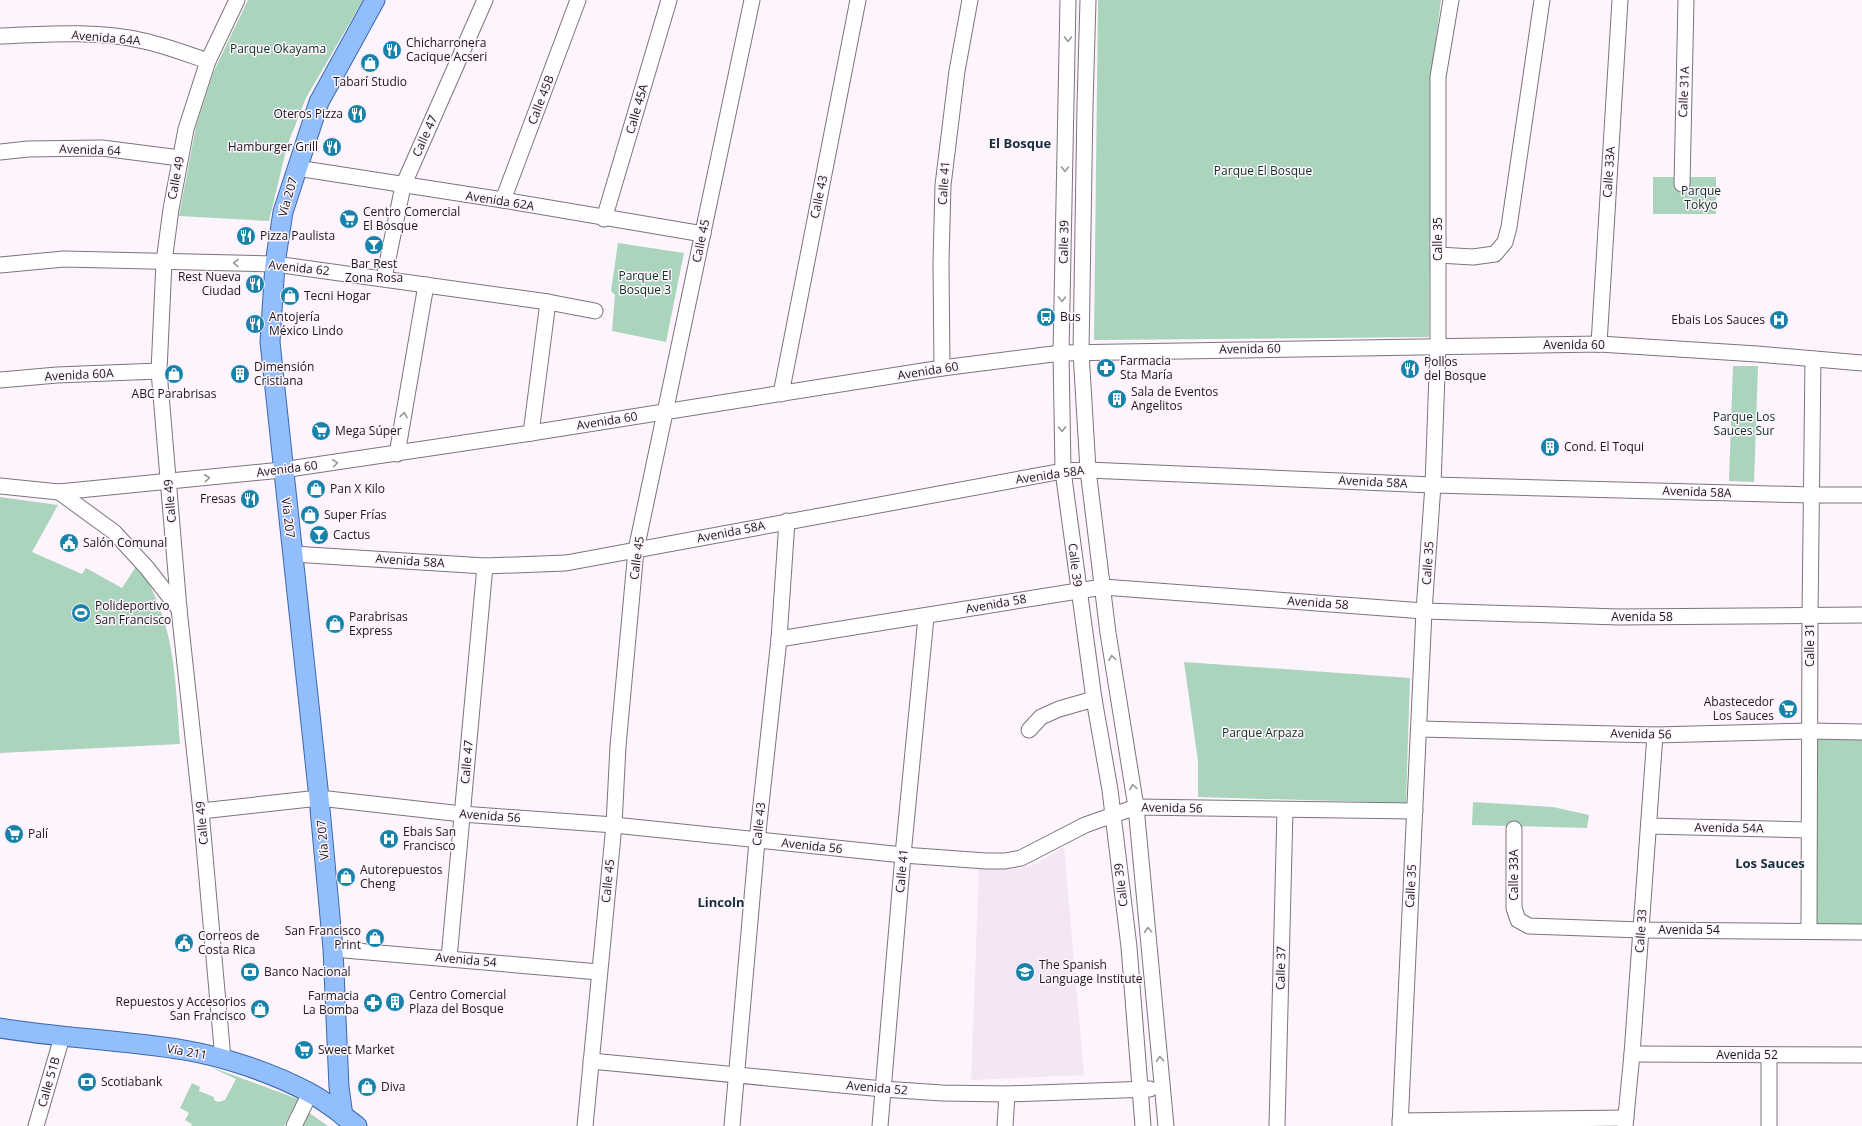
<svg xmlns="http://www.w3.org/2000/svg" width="1862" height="1126" font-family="'Open Sans',sans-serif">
<rect width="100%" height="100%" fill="#fef4fd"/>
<!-- built -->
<polygon fill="#f5e6f5" points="1064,847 1084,1075 971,1080 979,869 1017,869 1035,864"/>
<!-- green -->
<g fill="#abd4bc">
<polygon points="248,0 363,0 306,98 287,146 269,221 179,216 196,126 214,71"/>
<polygon points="1098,0 1441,0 1431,77 1429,337 1094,340"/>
<polygon points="1653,177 1674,177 1674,188 1689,188 1689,177 1716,177 1716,214 1653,214"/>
<polygon points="618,243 684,253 666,342 612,331 615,295 611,291"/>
<polygon points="1733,366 1758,366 1754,482 1729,481"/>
<path d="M0 497 58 505 32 552 82 574 86 568 122 588 137 565C143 574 150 584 154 594 176 641 176 693 180 744L0 753Z"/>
<polygon points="1184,662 1410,678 1406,803 1198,797 1198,761"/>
<rect x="1817" y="738" width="45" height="187"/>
<polygon points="1473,802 1553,807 1589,815 1587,828 1472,825"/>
<polygon points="208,1066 298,1099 284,1126 191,1126 192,1124 185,1120 189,1113 180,1108 192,1083 200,1087 199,1091 214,1097 214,1100 218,1102 225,1100 236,1079"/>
<polygon points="308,1112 328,1126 300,1126"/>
</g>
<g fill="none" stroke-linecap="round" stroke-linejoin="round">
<defs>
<g id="minor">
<polyline points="1068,0 1061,353 1063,471 1094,699 1110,790 1129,947 1143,1126"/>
<polyline points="1088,0 1085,105 1081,352 1088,470 1108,633 1136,807 1166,1126"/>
<path d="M0 36C45 34 100 30 144 41 166 46 187 54 208 61"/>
<polyline points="0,152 28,149 102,148 180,158"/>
<polyline points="297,168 503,200 703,234"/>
<polyline points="1682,184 1686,0"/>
<polyline points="503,200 578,0"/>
<polyline points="604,219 669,0"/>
<polyline points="1438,255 1473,257 1495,254 1505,242 1509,227 1542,0"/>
<polyline points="0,265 64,259 275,264 548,302 595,311"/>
<polyline points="384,278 403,186 485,0"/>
<polyline points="1599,344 1620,0"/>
<polyline points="942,368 941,263 943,185 957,71 970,0"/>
<polyline points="0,380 57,375 159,371"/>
<polyline points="781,394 858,0"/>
<polyline points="531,433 548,302"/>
<polyline points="397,454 426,285"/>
<polyline points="0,486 59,492 282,470 531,433 942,368 1061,353 1599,344 1757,354 1862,363"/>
<polyline points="59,492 114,532 147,568 179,609"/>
<polyline points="293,554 485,566 566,563 1063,471 1088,470 1433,485 1811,495 1862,495"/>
<polyline points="779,639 1103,587 1424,611 1619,617 1862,615"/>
<polyline points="1420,729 1655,735 1810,731 1862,732"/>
<polyline points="1029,730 1041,717 1059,709 1094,699"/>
<polyline points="201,811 319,798 462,814 614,825 903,855 986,861 1005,861 1021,858 1085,825 1136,807 1415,811"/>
<polyline points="1649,826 1809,830"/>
<polyline points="1514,829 1514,908 1518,920 1529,926 1641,930 1862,932"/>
<polyline points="1809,931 1810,616 1813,359"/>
<polyline points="333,949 599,972"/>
<polyline points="449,958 485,566"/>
<polyline points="1632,1054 1862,1055"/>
<polyline points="223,1059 201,811 179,609 159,371 164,262 171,209 186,129 208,61 237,0"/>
<polyline points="591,1061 883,1089 942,1093 1007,1094 1150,1089"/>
<polyline points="1400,1121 1626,1118"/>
<polyline points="36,1126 62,1037"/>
<polyline points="294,1126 310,1093"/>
<polyline points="585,1126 614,825 618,746 636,550 752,0"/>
<polyline points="732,1126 757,841 779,639 787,521"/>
<polyline points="880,1126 903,855 926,617"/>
<polyline points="1005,1126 1007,1094"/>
<polyline points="1277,1126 1285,810"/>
<polyline points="1400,1126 1424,611 1433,485 1438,346 1438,77 1451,0"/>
<polyline points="1625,1126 1632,1054 1655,735"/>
<polyline points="1769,1126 1769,1056"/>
</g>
<g id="major">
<path d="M0 1028C61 1038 123 1040 184 1050 225 1057 273 1073 310 1093 327 1102 342 1115 357 1126"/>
<polyline points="343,1116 339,1087 333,949 319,798 270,342 275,264 283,212 319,102 375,0"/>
</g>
</defs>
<!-- minor casing -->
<use href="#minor" stroke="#7c747c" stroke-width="17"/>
<!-- major casing -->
<use href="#major" stroke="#3a68ac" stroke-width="21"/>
<!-- minor -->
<use href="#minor" stroke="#fff" stroke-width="15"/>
<!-- major -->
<use href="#major" stroke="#93befc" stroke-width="19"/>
</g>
<!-- one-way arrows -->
<defs><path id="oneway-chevron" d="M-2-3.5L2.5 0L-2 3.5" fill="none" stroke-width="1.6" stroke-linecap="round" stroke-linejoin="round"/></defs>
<g stroke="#989798">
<use href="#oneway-chevron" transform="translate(1068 39) rotate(91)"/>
<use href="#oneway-chevron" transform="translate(1065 169) rotate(91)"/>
<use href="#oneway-chevron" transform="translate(236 263) rotate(-179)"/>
<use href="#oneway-chevron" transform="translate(1062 299) rotate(91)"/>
<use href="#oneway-chevron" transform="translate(404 415) rotate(-80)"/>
<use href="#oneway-chevron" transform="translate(1062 429) rotate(89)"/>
<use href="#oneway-chevron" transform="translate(335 463) rotate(-8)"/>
<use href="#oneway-chevron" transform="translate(207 478) rotate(-6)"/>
<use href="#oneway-chevron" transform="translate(1112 658) rotate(-99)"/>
<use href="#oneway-chevron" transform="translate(1133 787) rotate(-99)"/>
<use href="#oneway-chevron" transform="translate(1148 930) rotate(-95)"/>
<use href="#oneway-chevron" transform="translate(1160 1059) rotate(-95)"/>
</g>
<!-- icons -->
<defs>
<symbol id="restaurant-disc" viewBox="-11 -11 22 22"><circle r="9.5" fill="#1783ab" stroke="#fef4fd"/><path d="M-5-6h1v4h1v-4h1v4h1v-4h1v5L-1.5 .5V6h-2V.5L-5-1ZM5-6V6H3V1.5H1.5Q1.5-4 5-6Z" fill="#fff"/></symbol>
<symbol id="shop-disc" viewBox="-11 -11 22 22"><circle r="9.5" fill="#1783ab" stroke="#fef4fd"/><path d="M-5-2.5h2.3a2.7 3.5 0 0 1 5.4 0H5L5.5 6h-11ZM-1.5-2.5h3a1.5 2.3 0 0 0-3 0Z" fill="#fff"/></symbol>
<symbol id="supermarket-disc" viewBox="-11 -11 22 22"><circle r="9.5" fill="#1783ab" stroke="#fef4fd"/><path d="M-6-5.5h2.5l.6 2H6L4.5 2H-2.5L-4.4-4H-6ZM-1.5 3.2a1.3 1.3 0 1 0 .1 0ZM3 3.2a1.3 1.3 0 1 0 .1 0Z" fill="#fff"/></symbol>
<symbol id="bar-disc" viewBox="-11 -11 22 22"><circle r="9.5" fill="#1783ab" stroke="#fef4fd"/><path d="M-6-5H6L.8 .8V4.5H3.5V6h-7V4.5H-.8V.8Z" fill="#fff"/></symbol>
<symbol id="bus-disc" viewBox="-11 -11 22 22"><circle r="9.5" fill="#1783ab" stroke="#fef4fd"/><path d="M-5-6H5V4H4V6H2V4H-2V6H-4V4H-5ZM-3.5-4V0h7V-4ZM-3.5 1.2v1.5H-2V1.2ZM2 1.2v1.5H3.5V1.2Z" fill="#fff"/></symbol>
<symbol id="hospital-disc" viewBox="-11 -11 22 22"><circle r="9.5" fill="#1783ab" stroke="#fef4fd"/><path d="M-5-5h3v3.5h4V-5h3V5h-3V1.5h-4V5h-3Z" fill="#fff"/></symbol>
<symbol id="pharmacy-disc" viewBox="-11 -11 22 22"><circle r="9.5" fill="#1783ab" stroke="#fef4fd"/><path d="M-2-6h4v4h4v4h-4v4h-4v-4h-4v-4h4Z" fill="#fff"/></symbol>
<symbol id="building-disc" viewBox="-11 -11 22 22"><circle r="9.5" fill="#1783ab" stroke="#fef4fd"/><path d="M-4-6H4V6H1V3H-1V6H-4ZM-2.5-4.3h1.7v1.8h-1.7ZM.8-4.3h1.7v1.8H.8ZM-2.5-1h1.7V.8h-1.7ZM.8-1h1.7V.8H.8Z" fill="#fff"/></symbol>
<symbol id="civic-disc" viewBox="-11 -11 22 22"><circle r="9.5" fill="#1783ab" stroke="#fef4fd"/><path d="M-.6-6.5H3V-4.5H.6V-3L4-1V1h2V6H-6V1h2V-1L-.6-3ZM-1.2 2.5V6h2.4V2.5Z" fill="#fff"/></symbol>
<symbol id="stadium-disc" viewBox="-11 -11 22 22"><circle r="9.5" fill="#1783ab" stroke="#fef4fd"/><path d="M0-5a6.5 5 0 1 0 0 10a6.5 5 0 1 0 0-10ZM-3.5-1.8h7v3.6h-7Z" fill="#fff"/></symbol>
<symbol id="bank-disc" viewBox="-11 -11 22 22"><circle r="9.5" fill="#1783ab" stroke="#fef4fd"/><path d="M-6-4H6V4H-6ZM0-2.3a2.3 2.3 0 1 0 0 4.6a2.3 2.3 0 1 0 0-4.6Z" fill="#fff"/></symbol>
<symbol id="school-disc" viewBox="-11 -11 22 22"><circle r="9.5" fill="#1783ab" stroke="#fef4fd"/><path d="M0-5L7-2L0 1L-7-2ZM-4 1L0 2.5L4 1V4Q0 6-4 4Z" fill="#fff"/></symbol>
</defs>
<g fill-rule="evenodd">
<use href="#restaurant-disc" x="381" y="39" width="22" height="22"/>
<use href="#shop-disc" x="359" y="52" width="22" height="22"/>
<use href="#restaurant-disc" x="346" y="103" width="22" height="22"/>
<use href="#restaurant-disc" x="321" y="136" width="22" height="22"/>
<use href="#supermarket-disc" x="338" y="208" width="22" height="22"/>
<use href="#restaurant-disc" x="235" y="225" width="22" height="22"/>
<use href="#bar-disc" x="363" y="234" width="22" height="22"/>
<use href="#restaurant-disc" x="244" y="273" width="22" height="22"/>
<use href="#shop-disc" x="279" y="285" width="22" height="22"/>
<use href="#bus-disc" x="1035" y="306" width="22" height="22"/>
<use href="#hospital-disc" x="1768" y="309" width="22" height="22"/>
<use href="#restaurant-disc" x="244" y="313" width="22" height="22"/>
<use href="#pharmacy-disc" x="1095" y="357" width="22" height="22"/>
<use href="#restaurant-disc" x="1399" y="358" width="22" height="22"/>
<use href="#shop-disc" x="163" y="363" width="22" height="22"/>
<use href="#building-disc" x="229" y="363" width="22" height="22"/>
<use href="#building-disc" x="1106" y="388" width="22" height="22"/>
<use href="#supermarket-disc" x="310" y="420" width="22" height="22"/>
<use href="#building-disc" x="1539" y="436" width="22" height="22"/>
<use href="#shop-disc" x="305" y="478" width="22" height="22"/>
<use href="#restaurant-disc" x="239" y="488" width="22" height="22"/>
<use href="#shop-disc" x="299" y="504" width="22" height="22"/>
<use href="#bar-disc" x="308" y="524" width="22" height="22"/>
<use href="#civic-disc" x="58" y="532" width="22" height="22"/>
<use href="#stadium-disc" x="70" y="602" width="22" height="22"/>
<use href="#shop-disc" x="324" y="613" width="22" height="22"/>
<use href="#supermarket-disc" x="1777" y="698" width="22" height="22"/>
<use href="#supermarket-disc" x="3" y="823" width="22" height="22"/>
<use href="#hospital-disc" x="378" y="828" width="22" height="22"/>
<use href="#shop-disc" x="335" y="866" width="22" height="22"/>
<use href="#shop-disc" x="364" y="927" width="22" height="22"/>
<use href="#civic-disc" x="173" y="932" width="22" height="22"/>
<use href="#bank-disc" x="239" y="961" width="22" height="22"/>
<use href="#school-disc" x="1014" y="961" width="22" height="22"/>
<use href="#building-disc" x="384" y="991" width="22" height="22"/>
<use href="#pharmacy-disc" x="362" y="992" width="22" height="22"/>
<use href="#shop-disc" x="249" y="998" width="22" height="22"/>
<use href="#supermarket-disc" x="293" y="1039" width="22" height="22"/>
<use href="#bank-disc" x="76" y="1071" width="22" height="22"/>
<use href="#shop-disc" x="356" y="1076" width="22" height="22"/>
</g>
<g text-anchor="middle" stroke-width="3" stroke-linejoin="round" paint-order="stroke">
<!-- street labels -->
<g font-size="12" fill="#1b171b" stroke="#fef4fd">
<text transform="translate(106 38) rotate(5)" y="4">Avenida 64A</text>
<text transform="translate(1684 92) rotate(-88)" y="4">Calle 31A</text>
<text transform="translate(541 100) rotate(-69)" y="4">Calle 45B</text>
<text transform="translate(637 109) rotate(-74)" y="4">Calle 45A</text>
<text transform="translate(425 136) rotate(-66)" y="4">Calle 47</text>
<text transform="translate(90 150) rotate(2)" y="4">Avenida 64</text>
<text transform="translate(1609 172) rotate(-86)" y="4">Calle 33A</text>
<text transform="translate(176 178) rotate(-79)" y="4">Calle 49</text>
<text transform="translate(944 183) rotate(-86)" y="4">Calle 41</text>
<text transform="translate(288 197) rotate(-74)" y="4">Vía 207</text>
<text transform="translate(819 197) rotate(-78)" y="4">Calle 43</text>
<text transform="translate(500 201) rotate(9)" y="4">Avenida 62A</text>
<text transform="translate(1438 239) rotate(-90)" y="4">Calle 35</text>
<text transform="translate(701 241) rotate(-78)" y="4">Calle 45</text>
<text transform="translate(1064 242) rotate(-89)" y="4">Calle 39</text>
<text transform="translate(299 268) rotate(6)" y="4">Avenida 62</text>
<text x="1574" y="349">Avenida 60</text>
<text transform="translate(1250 349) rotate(-1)" y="4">Avenida 60</text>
<text transform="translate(928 371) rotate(-9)" y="4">Avenida 60</text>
<text transform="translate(79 375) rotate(-3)" y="4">Avenida 60A</text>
<text transform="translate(607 421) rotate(-9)" y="4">Avenida 60</text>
<text transform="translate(287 469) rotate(-7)" y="4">Avenida 60</text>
<text transform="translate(1050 475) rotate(-8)" y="4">Avenida 58A</text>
<text transform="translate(1373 482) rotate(3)" y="4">Avenida 58A</text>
<text transform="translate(1697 492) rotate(2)" y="4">Avenida 58A</text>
<text transform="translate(170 501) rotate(-95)" y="4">Calle 49</text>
<text transform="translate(288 518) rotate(83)" y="4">Vía 207</text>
<text transform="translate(731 532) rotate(-11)" y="4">Avenida 58A</text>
<text transform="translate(637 558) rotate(-82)" y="4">Calle 45</text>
<text transform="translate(410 561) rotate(4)" y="4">Avenida 58A</text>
<text transform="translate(1428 563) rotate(-86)" y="4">Calle 35</text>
<text transform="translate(1075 565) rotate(83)" y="4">Calle 39</text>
<text transform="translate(1318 603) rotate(4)" y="4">Avenida 58</text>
<text transform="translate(996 604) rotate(-10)" y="4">Avenida 58</text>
<text x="1642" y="621">Avenida 58</text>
<text transform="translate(1810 645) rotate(-90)" y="4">Calle 31</text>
<text transform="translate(1641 734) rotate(1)" y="4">Avenida 56</text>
<text transform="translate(467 762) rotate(-85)" y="4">Calle 47</text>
<text transform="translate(1172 808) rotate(1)" y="4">Avenida 56</text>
<text transform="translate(490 816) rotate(4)" y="4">Avenida 56</text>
<text transform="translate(202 823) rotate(-95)" y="4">Calle 49</text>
<text transform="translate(759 824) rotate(-84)" y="4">Calle 43</text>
<text transform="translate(1729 828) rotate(1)" y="4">Avenida 54A</text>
<text transform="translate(323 840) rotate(-95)" y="4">Vía 207</text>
<text transform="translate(812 846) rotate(6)" y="4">Avenida 56</text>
<text transform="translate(902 871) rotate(-85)" y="4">Calle 41</text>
<text transform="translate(1514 875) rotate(-90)" y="4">Calle 33A</text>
<text transform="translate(608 881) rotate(-84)" y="4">Calle 45</text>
<text transform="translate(1121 885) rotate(-97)" y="4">Calle 39</text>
<text transform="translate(1411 886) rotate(-87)" y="4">Calle 35</text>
<text x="1689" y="934">Avenida 54</text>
<text transform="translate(1641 931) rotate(-86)" y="4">Calle 33</text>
<text transform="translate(466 960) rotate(5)" y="4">Avenida 54</text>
<text transform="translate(1281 968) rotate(-89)" y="4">Calle 37</text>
<text transform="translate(187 1052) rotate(10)" y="4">Vía 211</text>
<text x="1747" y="1059">Avenida 52</text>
<text transform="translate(49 1082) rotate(-74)" y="4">Calle 51B</text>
<text transform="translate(877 1088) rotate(5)" y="4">Avenida 52</text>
</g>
<!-- poi labels -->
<g font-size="12" fill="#1b171b" stroke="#fef4fd" text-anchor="start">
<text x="406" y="47">Chicharronera<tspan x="406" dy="14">Cacique Acseri</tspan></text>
<text x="370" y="86" text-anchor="middle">Tabarí Studio</text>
<text x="343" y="118" text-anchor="end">Oteros Pizza</text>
<text x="318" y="151" text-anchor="end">Hamburger Grill</text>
<text x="363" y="216">Centro Comercial<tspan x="363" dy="14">El Bosque</tspan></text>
<text x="260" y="240">Pizza Paulista</text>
<text x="374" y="268" text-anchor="middle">Bar Rest<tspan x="374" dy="14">Zona Rosa</tspan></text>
<text x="241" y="281" text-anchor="end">Rest Nueva<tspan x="241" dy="14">Ciudad</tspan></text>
<text x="304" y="300">Tecni Hogar</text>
<text x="269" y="321">Antojería<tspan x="269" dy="14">México Lindo</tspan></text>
<text x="1060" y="321">Bus</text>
<text x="1765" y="324" text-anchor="end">Ebais Los Sauces</text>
<text x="1120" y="365">Farmacia<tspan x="1120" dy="14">Sta María</tspan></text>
<text x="1424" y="366">Pollos<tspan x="1424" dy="14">del Bosque</tspan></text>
<text x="254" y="371">Dimensión<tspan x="254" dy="14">Cristiana</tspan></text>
<text x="1131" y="396">Sala de Eventos<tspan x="1131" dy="14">Angelitos</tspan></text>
<text x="174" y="398" text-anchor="middle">ABC Parabrisas</text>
<text x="335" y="435">Mega Súper</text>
<text x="1564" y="451">Cond. El Toqui</text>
<text x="330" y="493">Pan X Kilo</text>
<text x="236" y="503" text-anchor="end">Fresas</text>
<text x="324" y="519">Super Frías</text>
<text x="333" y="539">Cactus</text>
<text x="83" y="547">Salón Comunal</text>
<text x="95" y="610">Polideportivo<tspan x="95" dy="14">San Francisco</tspan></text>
<text x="349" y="621">Parabrisas<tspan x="349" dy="14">Express</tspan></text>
<text x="1774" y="706" text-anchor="end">Abastecedor<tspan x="1774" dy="14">Los Sauces</tspan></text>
<text x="403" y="836">Ebais San<tspan x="403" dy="14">Francisco</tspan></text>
<text x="28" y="838">Palí</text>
<text x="360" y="874">Autorepuestos<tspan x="360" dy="14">Cheng</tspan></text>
<text x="361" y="935" text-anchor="end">San Francisco<tspan x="361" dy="14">Print</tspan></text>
<text x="198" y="940">Correos de<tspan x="198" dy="14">Costa Rica</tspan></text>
<text x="1039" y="969">The Spanish<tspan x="1039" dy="14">Language Institute</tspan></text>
<text x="264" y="976">Banco Nacional</text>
<text x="409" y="999">Centro Comercial<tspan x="409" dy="14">Plaza del Bosque</tspan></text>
<text x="359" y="1000" text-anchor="end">Farmacia<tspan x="359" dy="14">La Bomba</tspan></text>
<text x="246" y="1006" text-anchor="end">Repuestos y Accesorios<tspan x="246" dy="14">San Francisco</tspan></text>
<text x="318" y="1054">Sweet Market</text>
<text x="101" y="1086">Scotiabank</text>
<text x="381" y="1091">Diva</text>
</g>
<!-- park labels -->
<g font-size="12" fill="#0a311f" stroke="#fef4fd">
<text x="278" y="53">Parque Okayama</text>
<text x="1263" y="175">Parque El Bosque</text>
<text x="1701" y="195">Parque<tspan x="1701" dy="14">Tokyo</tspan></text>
<text x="645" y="280">Parque El<tspan x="645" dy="14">Bosque 3</tspan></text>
<text x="1744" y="421">Parque Los<tspan x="1744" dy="14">Sauces Sur</tspan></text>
<text x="1263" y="737">Parque Arpaza</text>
</g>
<!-- neighbourhood labels -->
<g font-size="13" font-weight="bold" fill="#132e3a" stroke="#fef4fd">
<text x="1020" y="148">El Bosque</text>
<text x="1770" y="868">Los Sauces</text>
<text x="721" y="907">Lincoln</text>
</g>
</g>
</svg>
